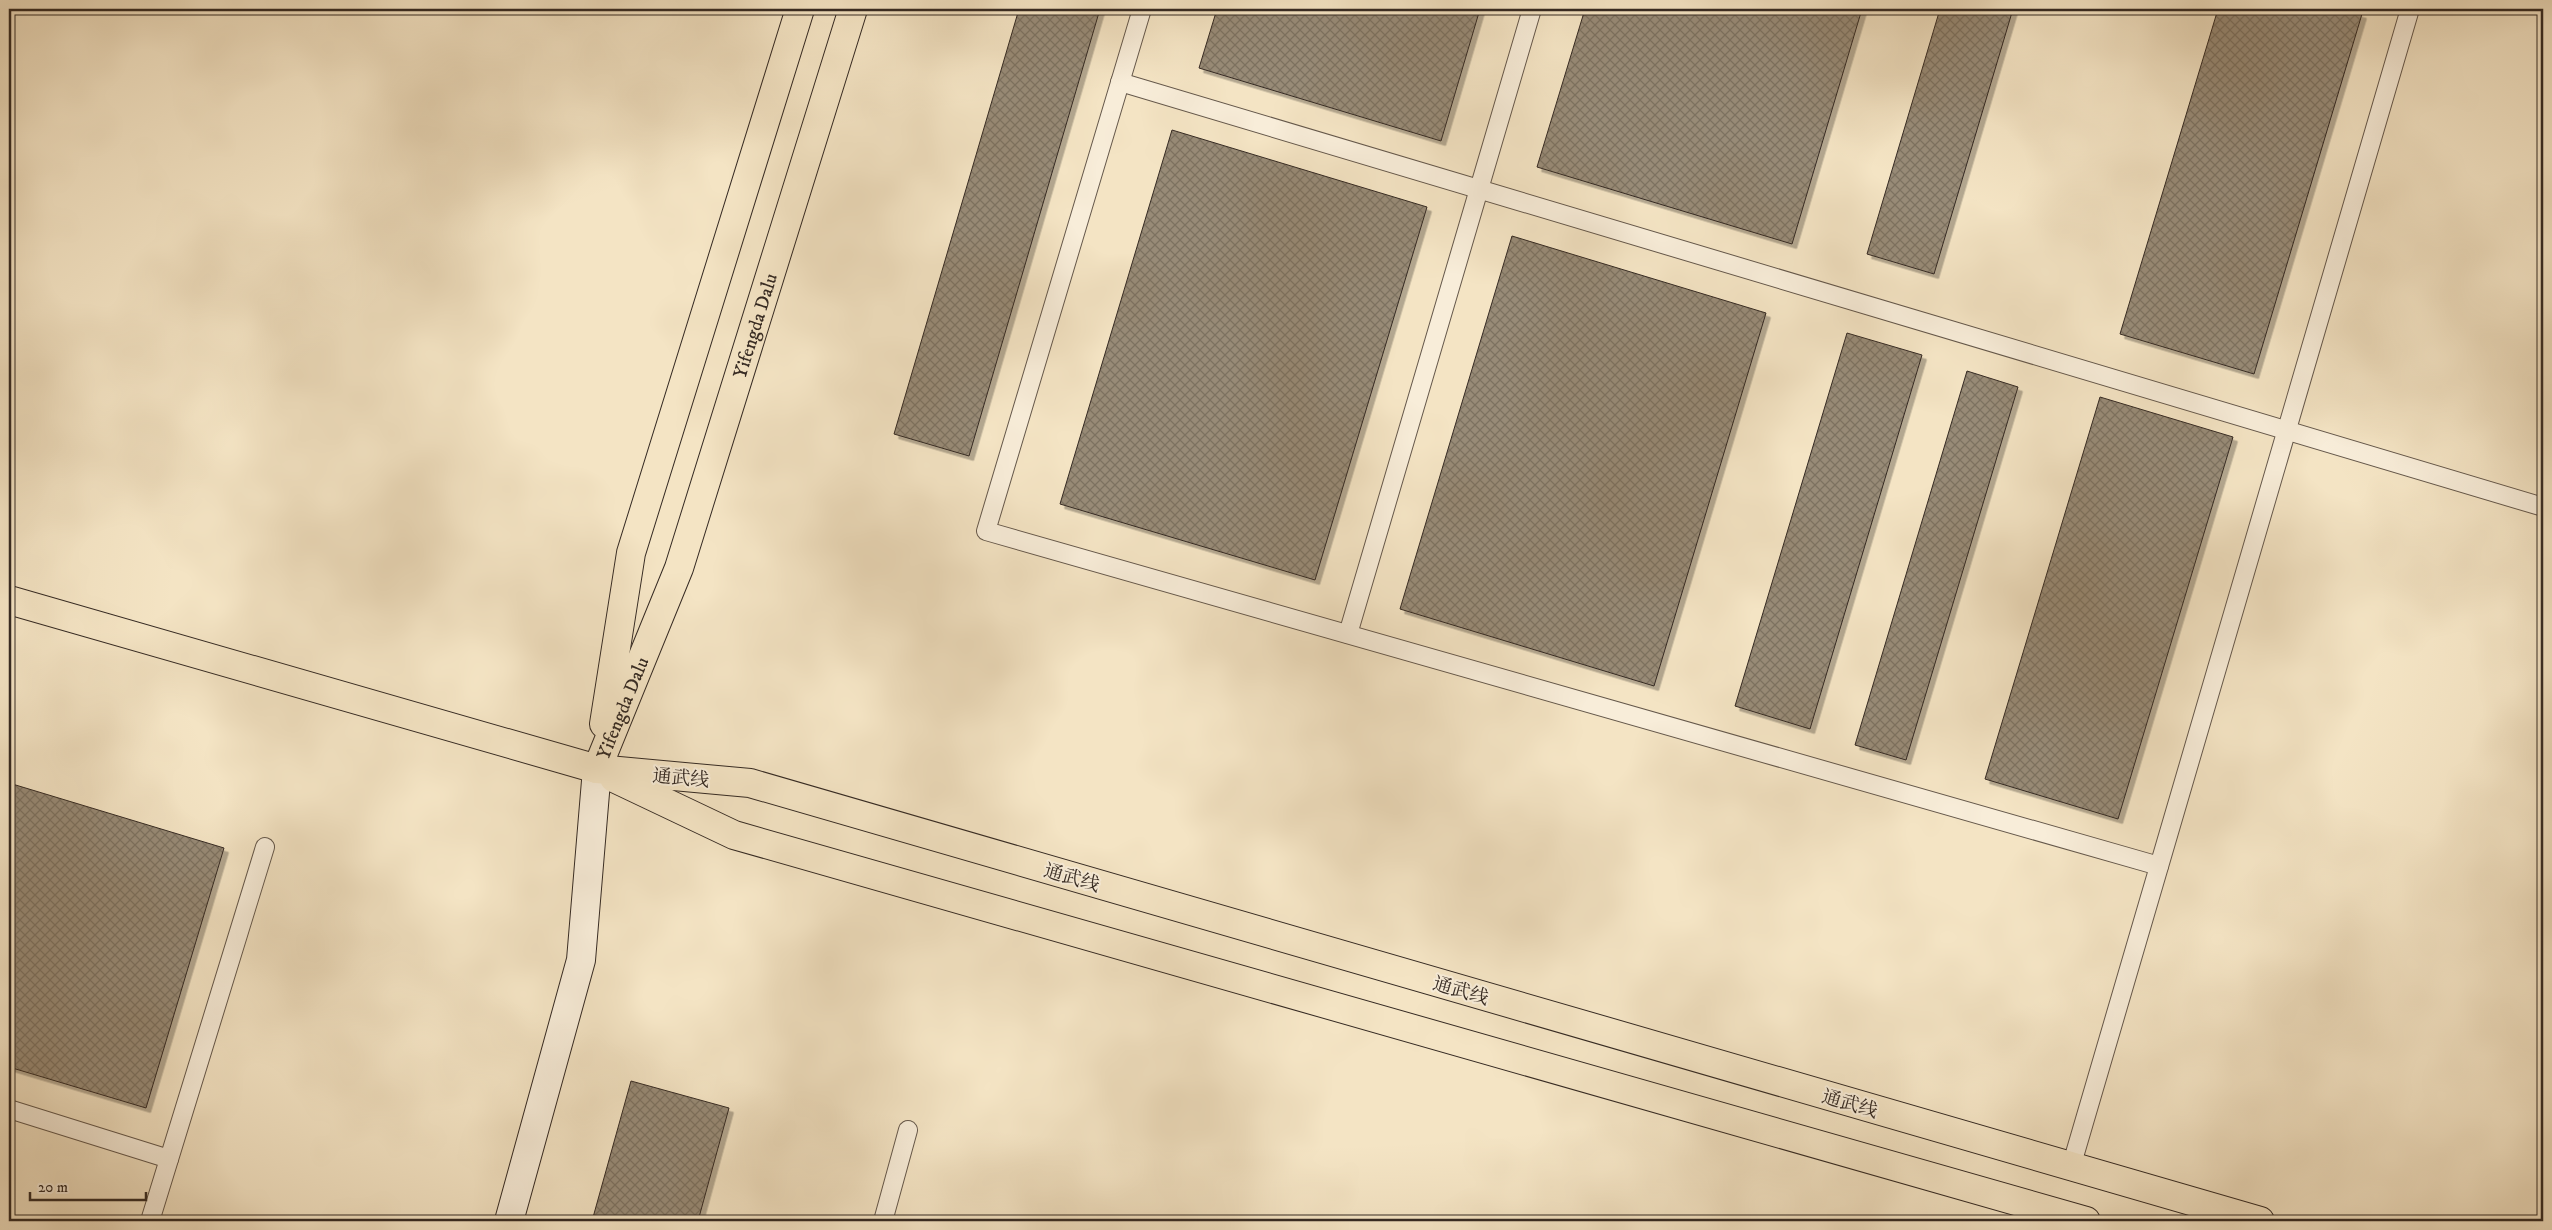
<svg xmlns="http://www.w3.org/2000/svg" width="2552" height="1230" font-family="'IM FELL DW Pica','Noto Serif SC',serif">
<defs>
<pattern id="building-cross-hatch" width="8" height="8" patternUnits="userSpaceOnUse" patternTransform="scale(1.25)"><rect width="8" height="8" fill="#988b77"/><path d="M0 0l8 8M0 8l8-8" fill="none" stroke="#7d7261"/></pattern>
<filter id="shadow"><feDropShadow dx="4.5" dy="4.5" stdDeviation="0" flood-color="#0004"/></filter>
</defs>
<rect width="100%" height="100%" fill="#f4e4c4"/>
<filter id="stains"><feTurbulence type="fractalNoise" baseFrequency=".004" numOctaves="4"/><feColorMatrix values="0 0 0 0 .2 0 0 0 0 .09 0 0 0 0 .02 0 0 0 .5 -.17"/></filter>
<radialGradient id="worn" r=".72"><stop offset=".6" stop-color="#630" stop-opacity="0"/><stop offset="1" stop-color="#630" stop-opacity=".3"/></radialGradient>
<!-- building -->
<g fill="url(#building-cross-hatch)" stroke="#352a23" filter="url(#shadow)">
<polygon points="1019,9 1100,9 969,456 894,434"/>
<polygon points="1217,9 1480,9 1441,141 1199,68"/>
<polygon points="1585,9 1862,9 1792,244 1537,167"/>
<polygon points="1940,9 2013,9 1934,274 1867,254"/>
<polygon points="2218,9 2345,9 2362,14 2254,374 2120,334"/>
<polygon points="1172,130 1427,207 1315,580 1060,504"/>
<polygon points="1512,236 1766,313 1654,686 1400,609"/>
<polygon points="1847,333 1922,355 1810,729 1735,706"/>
<polygon points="1967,371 2018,387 1906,760 1855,745"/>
<polygon points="2100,397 2233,437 2118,819 1985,779"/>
<polygon points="9,783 224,848 146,1108 9,1067"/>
<polygon points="631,1081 729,1108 698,1221 592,1221"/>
</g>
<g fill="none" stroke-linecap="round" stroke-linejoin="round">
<defs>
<g id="lane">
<polyline points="1142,9 986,531 2159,866"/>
<polyline points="1120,82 2543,507"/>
<polyline points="1348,634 1532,9"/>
<polyline points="9,1109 169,1159"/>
<polyline points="2071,1167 2410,9"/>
<polyline points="150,1221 265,847"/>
<polyline points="883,1221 908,1130"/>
</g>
<polyline id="secondary" points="509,1221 581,960 597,769"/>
<polyline id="primary" points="9,600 597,769"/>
<g id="highway">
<polyline points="604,724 631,553 800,9"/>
<polyline points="597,769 750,783 2260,1221"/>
<path id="s1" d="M597 769 679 568 853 9"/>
<polyline points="614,778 734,835 2086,1221"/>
</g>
</defs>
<!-- lane casing -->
<use href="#lane" stroke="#65584b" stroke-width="20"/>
<!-- secondary casing -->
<use href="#secondary" stroke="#352a23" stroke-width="30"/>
<!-- primary casing -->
<use href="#primary" stroke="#352a23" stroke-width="30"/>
<!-- highway casing -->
<use href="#highway" stroke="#352a23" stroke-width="30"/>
<!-- lane -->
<use href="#lane" stroke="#f8edd9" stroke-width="18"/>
<!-- secondary -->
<use href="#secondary" stroke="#f8edd9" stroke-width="28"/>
<!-- primary -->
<use href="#primary" stroke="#f4e4c4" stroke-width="28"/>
<!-- highway -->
<use href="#highway" stroke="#f4e4c4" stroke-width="28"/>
</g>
<g text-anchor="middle" stroke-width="4" stroke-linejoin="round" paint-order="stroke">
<!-- street labels -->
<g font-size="19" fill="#352a23" stroke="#f8edd9">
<text dy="7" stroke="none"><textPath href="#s1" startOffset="471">Yifengda Dalu</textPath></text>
<text dy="7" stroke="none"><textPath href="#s1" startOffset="66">Yifengda Dalu</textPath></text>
<text transform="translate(681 777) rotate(5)" y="7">通武线</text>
<text transform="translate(1072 877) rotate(16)" y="7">通武线</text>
<text transform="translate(1461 990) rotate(16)" y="7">通武线</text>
<text transform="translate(1850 1103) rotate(16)" y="7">通武线</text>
</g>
</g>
<!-- margin -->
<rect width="2552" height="1230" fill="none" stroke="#f4e4c4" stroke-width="30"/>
<rect x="10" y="10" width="2532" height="1210" fill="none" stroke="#352a23" stroke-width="2.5"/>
<rect x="15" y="15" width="2522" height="1200" fill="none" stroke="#352a23"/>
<!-- scale -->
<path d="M30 1192v8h116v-8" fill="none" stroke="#352a23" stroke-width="2.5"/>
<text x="38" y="1192" font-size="15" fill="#352a23" stroke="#f8edd9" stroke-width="4" paint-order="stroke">20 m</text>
<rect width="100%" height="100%" filter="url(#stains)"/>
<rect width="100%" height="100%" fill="url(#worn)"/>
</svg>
